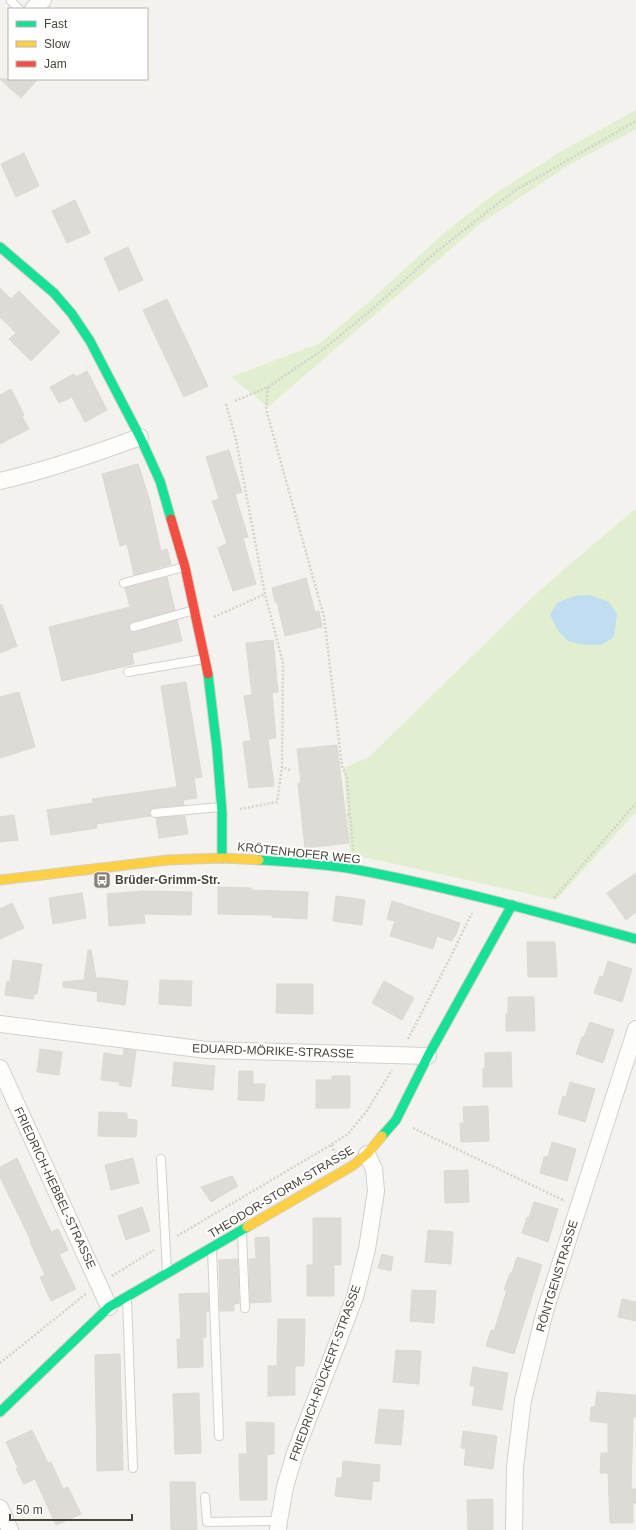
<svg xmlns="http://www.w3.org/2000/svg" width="636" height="1530" font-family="Arial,sans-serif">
<rect width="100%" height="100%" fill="#f4f2ee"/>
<!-- green -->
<g fill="#e1eecf">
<polygon points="636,110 636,129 569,165 481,223 268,407 231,377 320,343 362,308 444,233 493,195 560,152"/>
<polygon points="636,508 636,812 556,900 350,854 344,768 369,757 540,590"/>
</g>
<!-- water -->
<polygon fill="#c0ddf1" points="589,595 609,602 617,614 614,637 601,645 585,645 568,641 558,631 550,615 557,603 574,596"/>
<!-- building -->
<g fill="#dedbd6" stroke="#dcd9d4">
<polygon points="0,79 38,79 21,98"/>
<polygon points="24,153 39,186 16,197 1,164"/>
<polygon points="75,200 90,233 67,243 52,211"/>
<polygon points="128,247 143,280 119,291 104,258"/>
<polygon points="0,288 11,299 19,291 60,332 31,361 9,339 16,333 0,317"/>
<polygon points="167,299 208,386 184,397 143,310"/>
<polygon points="87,371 107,410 85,422 72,397 59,403 50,387 74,374 76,377"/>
<polygon points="11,389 24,415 22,416 29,429 0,444 0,395"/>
<polygon points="229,450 242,492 235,494 248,537 243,538 256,584 233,591 218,548 227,543 212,501 219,499 206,457"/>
<polygon points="138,464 149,498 161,551 167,549 171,564 134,575 127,544 120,546 102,474"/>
<polygon points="167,577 175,610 132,622 130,623 129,628 130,631 136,632 177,620 182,641 132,653 134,664 62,681 49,627 130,607 125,588"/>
<polygon points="306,578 315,612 319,611 322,627 285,636 277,602 275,602 272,588"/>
<polygon points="0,605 2,605 17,646 0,653"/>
<polygon points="273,640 278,692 272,693 276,738 268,739 274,786 249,788 243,742 251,741 244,696 252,695 246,643"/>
<polygon points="186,682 202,777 194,778 197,798 183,800 184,805 152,808 150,811 151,816 96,824 97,828 51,835 47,810 93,803 92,799 177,787 161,686"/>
<polygon points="19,692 35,747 0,758 0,697"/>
<polygon points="337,745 349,843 305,848 298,783 301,783 297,749"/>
<polygon points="14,815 18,840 0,842 0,817"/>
<polygon points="185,816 188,834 159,838 156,818"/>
<polygon points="636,873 636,912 626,920 607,893"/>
<polygon points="218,887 251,888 251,890 308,892 307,919 272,917 272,915 218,914"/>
<polygon points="143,891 192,892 191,915 144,914 145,923 109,926 107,894"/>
<polygon points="82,893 86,918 53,924 49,898"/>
<polygon points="336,896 365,900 362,925 333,921"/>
<polygon points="392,901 460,923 455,937 454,936 452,941 437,936 433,949 390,936 395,921 387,919"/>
<polygon points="12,903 24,928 0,939 0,909"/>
<polygon points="527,942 555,942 557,977 528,977"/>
<polygon points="88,950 91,950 96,978 104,978 128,981 125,1005 97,1001 98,992 63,987 63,982 84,980"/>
<polygon points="13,960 42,964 37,994 34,994 33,999 5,995 7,981 10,982"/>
<polygon points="608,961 632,969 622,1002 594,993 600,976 603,977"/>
<polygon points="160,980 192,981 191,1006 159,1004"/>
<polygon points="384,981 414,998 402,1020 372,1003"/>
<polygon points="277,984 313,984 313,1014 276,1013"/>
<polygon points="508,997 534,997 535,1031 506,1031 506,1014 508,1014"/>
<polygon points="590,1022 614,1030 603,1063 576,1054 582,1037 584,1037"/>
<polygon points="40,1049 62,1052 59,1075 37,1072"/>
<polygon points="124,1049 136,1051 131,1087 119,1085 120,1082 101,1080 104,1053 123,1056"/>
<polygon points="511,1052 512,1087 483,1087 483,1069 485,1069 485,1053"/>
<polygon points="174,1062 215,1066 213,1090 172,1086"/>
<polygon points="239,1071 253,1071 253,1084 265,1084 264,1101 238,1100"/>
<polygon points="332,1076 350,1076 350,1108 316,1108 316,1080 332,1080"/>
<polygon points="570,1082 595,1089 585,1122 558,1114 563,1096 566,1097"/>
<polygon points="488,1106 489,1141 461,1142 460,1123 464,1123 463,1107"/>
<polygon points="99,1112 127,1113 127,1119 137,1120 136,1137 98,1136"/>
<polygon points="552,1142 576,1149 567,1181 540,1173 544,1157 548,1157"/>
<polygon points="17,1158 51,1232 58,1229 68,1250 59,1254 76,1289 51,1301 40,1277 45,1275 30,1242 31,1241 0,1177 0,1167"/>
<polygon points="133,1158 139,1183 111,1190 105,1165"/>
<polygon points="468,1170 469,1202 445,1203 444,1171"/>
<polygon points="232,1176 238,1186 211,1202 201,1187"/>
<polygon points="534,1202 558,1209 548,1242 522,1233 527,1217 529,1218"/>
<polygon points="142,1207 150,1231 126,1240 118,1216"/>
<polygon points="313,1218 341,1218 341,1265 334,1265 334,1296 307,1296 307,1265 313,1265"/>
<polygon points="428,1230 453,1232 451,1264 425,1262"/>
<polygon points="269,1237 271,1302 250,1303 249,1259 256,1259 255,1238"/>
<polygon points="382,1254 393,1257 391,1271 378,1268"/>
<polygon points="517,1257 542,1265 514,1354 486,1346 491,1330 494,1331 507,1290 504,1290 510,1273 512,1273"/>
<polygon points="238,1259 239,1303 234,1304 234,1311 220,1311 219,1260"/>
<polygon points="412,1290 436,1291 434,1323 410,1321"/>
<polygon points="208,1293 209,1311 206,1312 206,1337 203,1337 203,1367 178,1368 177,1339 181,1339 179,1294"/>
<polygon points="622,1299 636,1302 636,1321 618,1317"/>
<polygon points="278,1319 305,1319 304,1366 295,1366 295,1395 268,1396 268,1366 277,1366"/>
<polygon points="396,1350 421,1351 419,1384 393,1382"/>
<polygon points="120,1354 123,1470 97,1471 95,1355"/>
<polygon points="473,1367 508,1373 502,1410 472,1405 475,1386 470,1386"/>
<polygon points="597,1392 636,1395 636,1417 633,1417 631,1489 636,1489 636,1503 633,1503 633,1523 610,1523 608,1473 600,1473 601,1453 608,1453 608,1423 590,1421 591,1407 595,1407"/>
<polygon points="199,1393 201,1453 175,1454 173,1394"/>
<polygon points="379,1409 404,1411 401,1445 375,1443"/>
<polygon points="246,1422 274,1423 274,1454 267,1455 267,1500 240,1500 239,1454 247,1454"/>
<polygon points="32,1430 48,1463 51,1462 63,1489 68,1487 81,1514 56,1525 35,1479 24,1484 16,1469 18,1468 6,1442"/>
<polygon points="463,1431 497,1436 493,1469 464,1465 466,1449 461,1448"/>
<polygon points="343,1461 380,1465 379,1482 373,1481 371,1500 335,1496 337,1478 342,1478"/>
<polygon points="170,1482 195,1482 197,1530 171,1530"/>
<polygon points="493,1499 493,1530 468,1530 467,1500"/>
</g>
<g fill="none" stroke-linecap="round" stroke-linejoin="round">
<defs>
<g id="lane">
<polyline points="11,1 19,9"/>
<polyline points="124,583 184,567"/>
<polyline points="134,627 194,610"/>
<polyline points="128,672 204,659"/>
<polyline points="155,813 220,807"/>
<polyline points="161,1159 167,1272"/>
<polyline points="242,1233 245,1308"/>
<polyline points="212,1249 219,1436"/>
<polyline points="127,1299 133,1468"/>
<polyline points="205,1497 207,1522 279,1521"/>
</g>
<g id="street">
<polyline points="33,9 43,0"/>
<path d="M0 481C48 470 94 454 140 437"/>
<polyline points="0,1024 207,1050 428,1056"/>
<polyline points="0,1068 109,1307"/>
<polyline points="0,1508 10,1530"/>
<polyline points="278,1530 279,1521 285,1487 295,1453 355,1297 367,1249 376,1191 374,1169 367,1154"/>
<polyline points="514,1530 515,1467 523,1400 545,1311 636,1029"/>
</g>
<g id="fast">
<polyline points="0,247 54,293 72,314 90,341 140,437 160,481 171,519"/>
<polyline points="208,674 217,749 222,812 222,858"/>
<path d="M259 860C290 862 322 864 353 869 449 887 542 913 636 939"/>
<polyline points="382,1136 396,1120 428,1056 512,905"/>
<polyline points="0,1412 109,1307 247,1227"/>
</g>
<g id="slow">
<polyline points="0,880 168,860 222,858 259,860"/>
<polyline points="247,1227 352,1166 367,1154 382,1136"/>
</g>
<polyline id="jam" points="171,519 185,567 208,674"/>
</defs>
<!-- lane casing -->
<use href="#lane" stroke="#d2d0cb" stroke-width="10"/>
<!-- street casing -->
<use href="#street" stroke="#d2d0cb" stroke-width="18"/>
<!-- fast casing -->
<use href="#fast" stroke="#d3cfc5" stroke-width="11"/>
<!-- slow casing -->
<use href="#slow" stroke="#d3cfc5" stroke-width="11"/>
<!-- jam casing -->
<use href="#jam" stroke="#d3cfc5" stroke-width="11"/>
<!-- path -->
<g stroke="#d3d2cc" stroke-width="2.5" stroke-dasharray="2 2" stroke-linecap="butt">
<polyline points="268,387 266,409 324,617 342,766 347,778 353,850"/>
<polyline points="235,401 268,387 324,349 371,310 436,252 514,191 636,121"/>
<polyline points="226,404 236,440 265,594 283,663 282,767 290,770"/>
<polyline points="214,617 265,594"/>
<polyline points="240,809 277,802 282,767"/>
<polyline points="343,816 349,815"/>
<polyline points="554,898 636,803"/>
<polyline points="408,1039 450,958 472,913"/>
<polyline points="413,1128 565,1201"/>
<polyline points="331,1145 336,1155"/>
<polyline points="177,1236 324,1149 348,1134 366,1112 392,1070"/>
<polyline points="112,1276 154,1250"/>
<polyline points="0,1363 87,1293"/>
</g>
<!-- lane -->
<use href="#lane" stroke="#fdfdfc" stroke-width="8"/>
<!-- street -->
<use href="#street" stroke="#fdfdfc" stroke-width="16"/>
<!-- fast -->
<use href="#fast" stroke="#16e098" stroke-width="9"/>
<!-- slow -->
<use href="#slow" stroke="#ffcf43" stroke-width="9"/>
<!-- jam -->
<use href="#jam" stroke="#f24e42" stroke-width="9"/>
</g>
<!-- icons -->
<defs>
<symbol id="bus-square" viewBox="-11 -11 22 22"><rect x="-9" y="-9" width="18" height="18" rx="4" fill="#868178" stroke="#fff"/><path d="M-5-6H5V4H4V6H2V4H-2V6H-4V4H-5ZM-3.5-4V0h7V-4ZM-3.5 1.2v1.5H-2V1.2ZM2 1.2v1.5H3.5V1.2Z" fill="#fff"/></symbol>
</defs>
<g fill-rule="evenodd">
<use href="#bus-square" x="92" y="870" width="20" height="20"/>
</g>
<g text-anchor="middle" stroke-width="4" stroke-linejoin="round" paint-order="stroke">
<!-- street labels -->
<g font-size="12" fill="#4b4439" stroke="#fff">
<text transform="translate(299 853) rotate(6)" y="4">KRÖTENHOFER WEG</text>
<text transform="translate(273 1051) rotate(2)" y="4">EDUARD-MÖRIKE-STRASSE</text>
<text transform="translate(55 1188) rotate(65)" y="4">FRIEDRICH-HEBBEL-STRASSE</text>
<text transform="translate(281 1192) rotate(-31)" y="4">THEODOR-STORM-STRASSE</text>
<text transform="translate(557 1276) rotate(-73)" y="4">RÖNTGENSTRASSE</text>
<text transform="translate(325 1373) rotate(-70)" y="4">FRIEDRICH-RÜCKERT-STRASSE</text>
</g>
<!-- poi labels -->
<g font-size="12" font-weight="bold" fill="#4b4439" stroke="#fff" text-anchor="start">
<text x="115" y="884">Brüder-Grimm-Str.</text>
</g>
</g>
<!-- legend -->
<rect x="8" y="8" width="140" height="72" fill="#ffffff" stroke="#b7b4b0"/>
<rect x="16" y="21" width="20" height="6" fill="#16e098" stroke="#b7b4b0"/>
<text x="44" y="28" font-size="12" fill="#4b4439">Fast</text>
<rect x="16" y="41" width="20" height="6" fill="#ffcf43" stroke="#b7b4b0"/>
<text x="44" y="48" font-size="12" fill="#4b4439">Slow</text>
<rect x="16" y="61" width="20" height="6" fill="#f24e42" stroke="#b7b4b0"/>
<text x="44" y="68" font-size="12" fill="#4b4439">Jam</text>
<!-- scale -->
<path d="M10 1514v6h122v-6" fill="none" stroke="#4b4439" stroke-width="2"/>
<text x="16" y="1514" font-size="12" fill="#4b4439" stroke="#ffffff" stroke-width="3" paint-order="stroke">50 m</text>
</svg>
